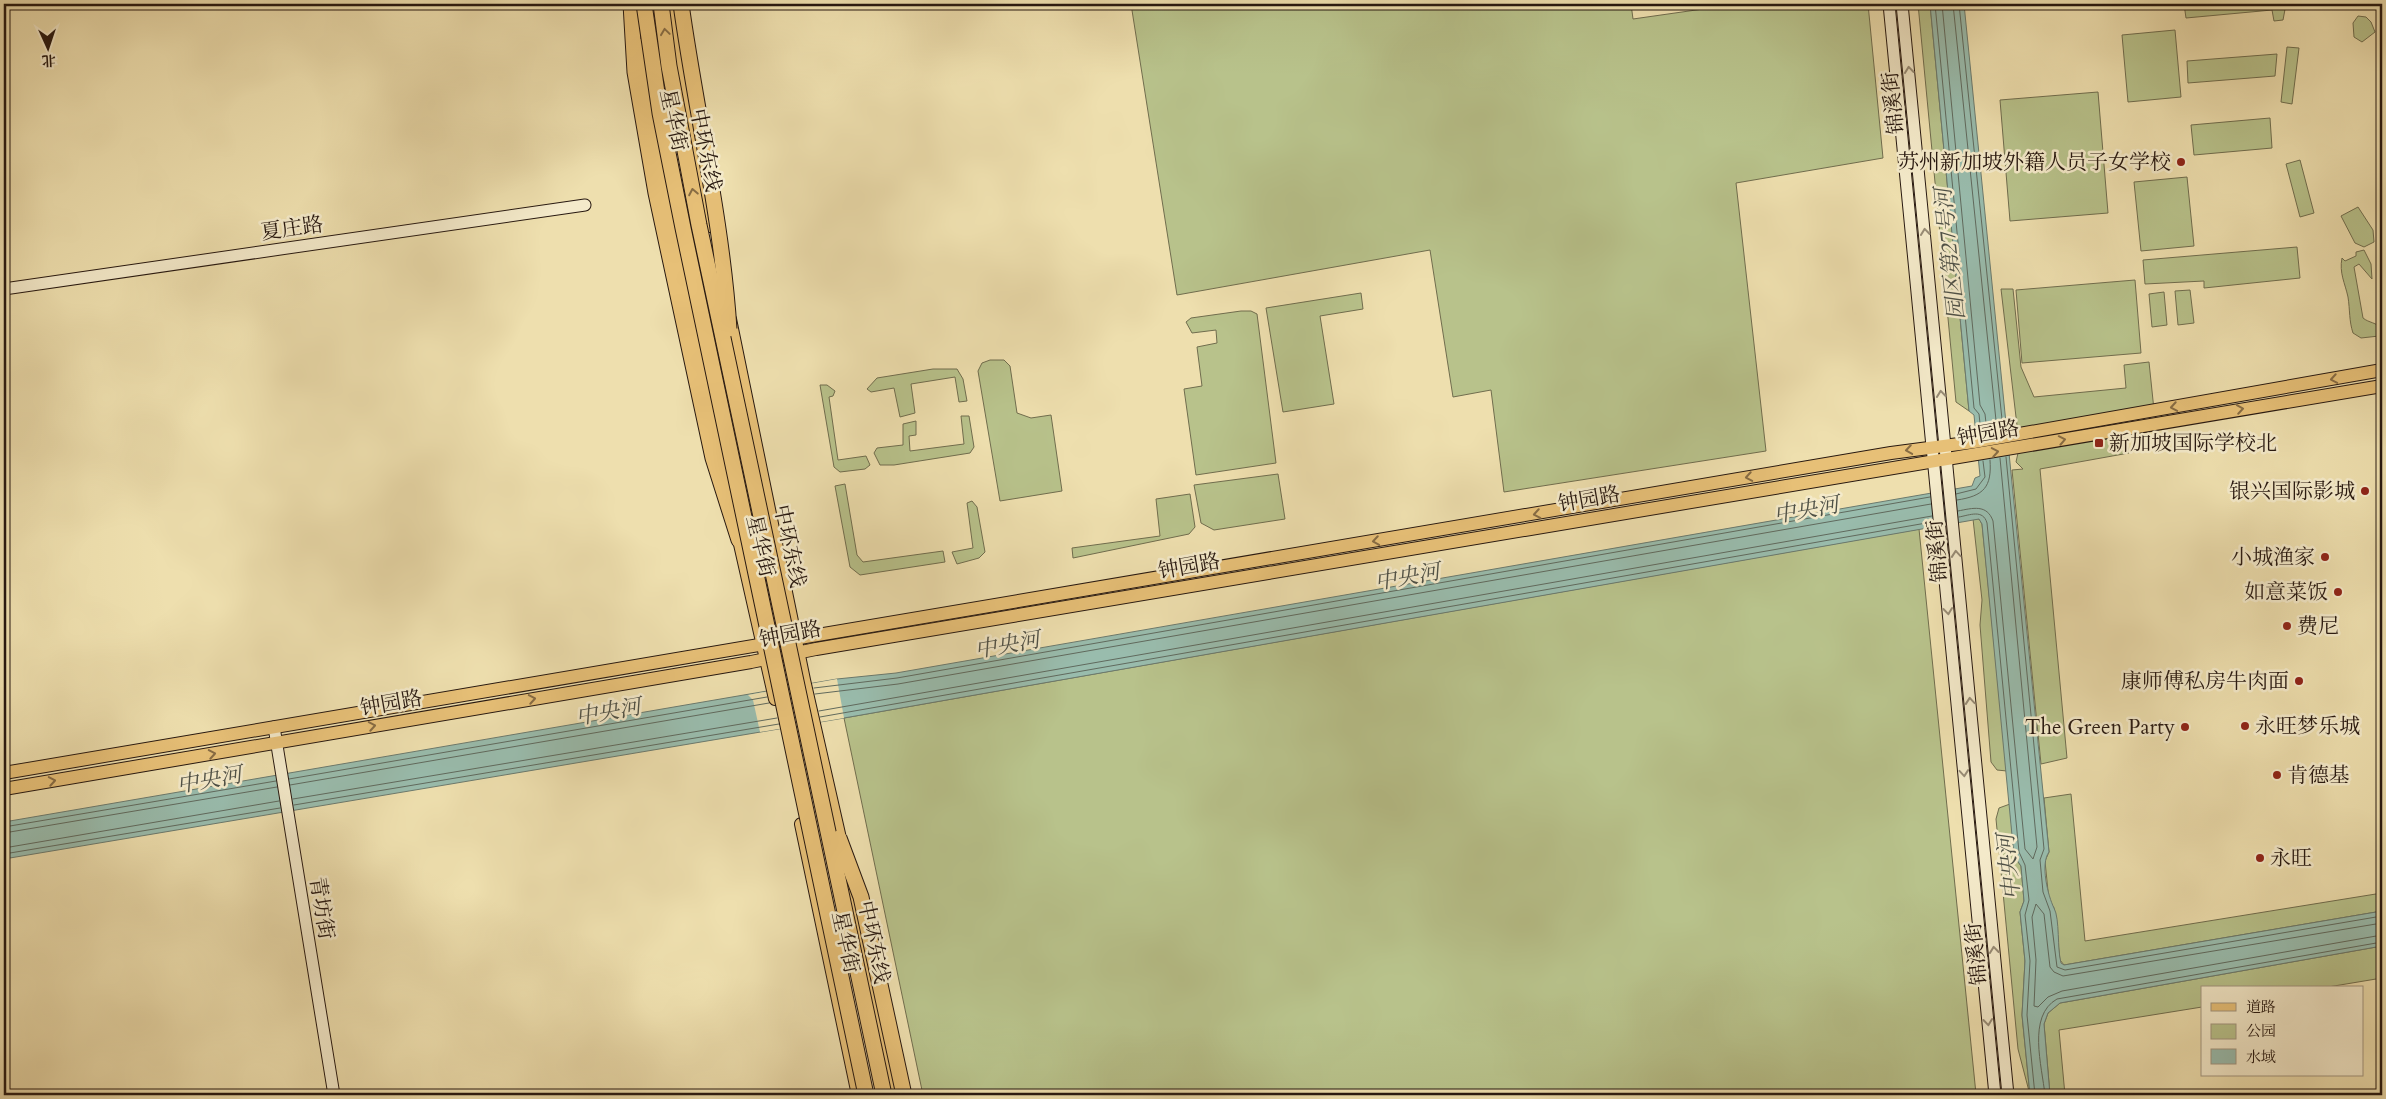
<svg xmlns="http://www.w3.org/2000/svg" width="2386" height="1099" font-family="Cardo,'Noto Serif SC',serif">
<rect width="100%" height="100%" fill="#eedfae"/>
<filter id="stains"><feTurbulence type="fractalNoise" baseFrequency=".004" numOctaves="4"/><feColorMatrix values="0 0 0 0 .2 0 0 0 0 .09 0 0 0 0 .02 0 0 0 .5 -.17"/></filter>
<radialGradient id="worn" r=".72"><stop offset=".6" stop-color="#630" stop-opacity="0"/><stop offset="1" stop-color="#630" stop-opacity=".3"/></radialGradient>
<!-- green -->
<g fill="#b8c28b" stroke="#706d4e">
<polygon points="1131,4 1631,4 1633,19 1738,4 1868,4 1883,158 1736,183 1766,451 1504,492 1491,390 1453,397 1430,250 1177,295"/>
<polygon points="1918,4 1930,4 1969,411 1956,402"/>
<polygon points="2184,4 2286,4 2283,20 2274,21 2272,10 2186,18"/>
<polygon points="2358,16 2366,17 2371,22 2375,32 2362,42 2354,37 2353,23"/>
<polygon points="2175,30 2181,97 2128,102 2122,35"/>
<polygon points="2287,47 2299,48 2292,104 2281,102"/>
<polygon points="2277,54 2275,76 2188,83 2187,61"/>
<polygon points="2098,92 2108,213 2010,221 2000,100"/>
<polygon points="2270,118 2272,148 2194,155 2191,125"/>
<polygon points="2300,160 2314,213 2300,217 2286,164"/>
<polygon points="2187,177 2194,246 2141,251 2134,182"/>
<polygon points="2358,207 2373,230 2374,242 2364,247 2355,243 2341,216"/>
<polygon points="2297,247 2300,278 2204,288 2204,281 2145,284 2143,260"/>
<path d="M2364 250 2371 264 2372 279 2359 264 2354 267 2363 318C2369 323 2376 322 2382 329L2379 336 2361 338 2353 333C2349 321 2350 310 2348 297 2345 283 2339 273 2342 258L2345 261 2356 256V252Z"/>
<polygon points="2135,280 2141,353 2022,363 2016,290"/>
<polygon points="2001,289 2013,289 2021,367 2034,397 2126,388 2124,365 2149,362 2154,410 2018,434"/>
<polygon points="2190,290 2194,323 2178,325 2175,291"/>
<polygon points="2164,292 2167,325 2152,327 2149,294"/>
<polygon points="1361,293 1363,309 1320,316 1334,404 1283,412 1266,308"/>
<polygon points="1241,311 1251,311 1257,314 1276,463 1196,475 1184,389 1202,386 1197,347 1217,343 1216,330 1192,333 1186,322 1191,318"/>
<polygon points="990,360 1004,360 1010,366 1017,413 1031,418 1051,415 1062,491 1000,501 978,371 982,363"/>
<polygon points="933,369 957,369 963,379 967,401 959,402 955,377 911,384 915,413 900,417 894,388 871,392 867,389 877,378"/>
<polygon points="820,385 827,385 835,391 833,396 829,397 838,460 866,456 870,465 865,469 840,472 834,467"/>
<polygon points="961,416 969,416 974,447 970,453 894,465 880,465 874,453 877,448 903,445 903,424 916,421 916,435 909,436 910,451 964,444"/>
<polygon points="2105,437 2126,438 2129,453 2040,469 2067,758 2041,764 2012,470 2023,469 2016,462 2018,453"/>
<polygon points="1278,474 1285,519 1214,530 1201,523 1194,485"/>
<polygon points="845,484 857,555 863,562 943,551 945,562 860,575 850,567 835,486"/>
<polygon points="1190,494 1195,527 1189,534 1073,558 1072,548 1160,536 1156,499"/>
<polygon points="972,501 977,507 985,552 979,558 957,564 952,552 973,548 967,503"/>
<polygon points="1973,519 1979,519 1982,524 2007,771 1997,770 1991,762 1980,625 1982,600"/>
<polygon points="1919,529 1976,1094 923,1095 844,718"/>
<polygon points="2071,794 2085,941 2382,893 2382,911 2064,965 2060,960 2054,908 2049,900 2048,891 2045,861 2049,852 2044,798"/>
<polygon points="2010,804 2014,856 2021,866 2024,901 2020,912 2025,961 2022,1015 2030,1095 2018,1049 1996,819 1999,808"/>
<polygon points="2382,946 2382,978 2322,988 2202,988 2202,1007 2059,1030 2065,1095 2050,1095 2044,1024 2048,1013 2060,1003"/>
</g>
<!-- water -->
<path fill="#99bcad" stroke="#6b7a6e" d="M1930 4H1964L2049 852C2040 864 2048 896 2054 908 2060 919 2057 949 2061 963L2064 965 2382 911V946L2060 1003 2048 1013 2044 1024 2050 1095H2030L2022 1015 2025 961 2020 912 2024 901 2021 866 2014 856 1982 524 1979 519 844 718 4 859V822L837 679 896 673 1972 486 1975 478 1980 476 1974 415 1969 411Z"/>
<!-- pier -->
<polygon fill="#eedfae" points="837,679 844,718 760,732 753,700 748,695"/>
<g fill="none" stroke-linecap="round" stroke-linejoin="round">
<!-- shore -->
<g stroke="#606a5e" stroke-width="1">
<polyline points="1935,4 1974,408 1979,414 1981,433"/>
<polyline points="1942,4 1980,405 1985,414 1987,432"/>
<polyline points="1953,4 1997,430"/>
<polyline points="1959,4 2003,429"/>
<polyline points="2006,457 2044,849 2040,860 2043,892 2050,911 2057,967 2065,970 2382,916"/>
<polyline points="1956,494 1976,489 1985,477 1983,461"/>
<path d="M1957 500C1984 496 1992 487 1990 460"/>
<path d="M1958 511C1973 508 1987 504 1993 521L2025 849 2033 859 2037 847 2000 458"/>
<path d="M1959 517C1970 515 1983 509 1987 523L2019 852 2025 865 2029 900 2025 915 2030 961 2027 1015 2035 1095"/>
<polyline points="814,688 897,678 1930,497"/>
<polyline points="815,694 898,684 1931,504"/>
<polyline points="819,711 1932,516"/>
<polyline points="820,717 1932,522"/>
<polyline points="289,779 767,697"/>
<polyline points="290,785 769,703"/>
<polyline points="293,799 777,718"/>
<polyline points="294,805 779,724"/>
<polyline points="4,827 276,781"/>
<polyline points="4,833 277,787"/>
<polyline points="4,848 279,801"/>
<polyline points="4,854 280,808"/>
<polyline points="2382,923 2063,976 2054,972 2050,967 2044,914 2036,904 2032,917 2036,960 2034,1006 2038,1007 2048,997 2062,991 2382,935"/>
<path d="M2045 1095C2042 1066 2027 1016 2057 999L2382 942"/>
</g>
<defs>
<g id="secondary">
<polyline points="1889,4 1995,1095"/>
<polyline points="1902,4 2008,1095"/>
<polyline points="4,289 585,205"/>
<polyline points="274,727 334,1095"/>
</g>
<g id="primary">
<polyline points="673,4 681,65 710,226"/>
<polyline points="640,45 643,69 728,486"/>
<polyline points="730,319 804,680 842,847"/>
<polyline points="737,531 775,699"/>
<polyline points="4,773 1891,453 1974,442 2382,370"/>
<polyline points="4,789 751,662 816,649 2382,386"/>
<polyline points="801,824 858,1095"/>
<polyline points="849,881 894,1095"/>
</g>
<polyline id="highway" points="631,4 635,72 656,193 713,458 739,540"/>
</defs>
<!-- secondary casing -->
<use href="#secondary" stroke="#271810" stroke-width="13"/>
<!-- primary casing -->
<use href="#primary" stroke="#271810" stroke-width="14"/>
<!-- highway casing -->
<use href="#highway" stroke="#271810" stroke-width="17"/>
<!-- secondary -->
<use href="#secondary" stroke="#f4eaca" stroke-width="11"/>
<!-- primary -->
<use href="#primary" stroke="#e7c077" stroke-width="12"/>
<!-- highway -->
<use href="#highway" stroke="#e7c077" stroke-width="15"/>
<defs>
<g id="highway-bridge">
<polyline points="644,4 660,113 683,228 866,1095"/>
<polyline points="661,4 669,66 699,225 884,1095"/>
<path d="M681 4C696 112 722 220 729 329"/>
<polyline points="839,838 861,897 904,1095"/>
</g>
</defs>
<!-- highway-bridge casing -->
<use href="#highway-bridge" stroke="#271810" stroke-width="17" stroke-linecap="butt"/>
<!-- highway-bridge -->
<use href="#highway-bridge" stroke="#e7c077" stroke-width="15"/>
</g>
<!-- one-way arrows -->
<defs><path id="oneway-chevron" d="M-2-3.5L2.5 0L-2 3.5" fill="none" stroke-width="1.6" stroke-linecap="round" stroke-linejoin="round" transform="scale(1.25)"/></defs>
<g stroke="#876c44">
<use href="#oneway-chevron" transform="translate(665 32) rotate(-98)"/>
<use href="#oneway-chevron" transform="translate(693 192) rotate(-101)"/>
<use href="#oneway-chevron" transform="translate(2334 379) rotate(170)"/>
<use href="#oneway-chevron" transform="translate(2174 407) rotate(170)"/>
<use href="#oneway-chevron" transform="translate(2240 409) rotate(-9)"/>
<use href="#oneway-chevron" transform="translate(2062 440) rotate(-11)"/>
<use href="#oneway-chevron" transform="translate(1909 450) rotate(171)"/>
<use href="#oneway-chevron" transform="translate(1995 452) rotate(-10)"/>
<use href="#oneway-chevron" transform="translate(1749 477) rotate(170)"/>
<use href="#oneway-chevron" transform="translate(1537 514) rotate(170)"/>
<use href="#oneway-chevron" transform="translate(1376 541) rotate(171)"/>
<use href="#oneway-chevron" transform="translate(532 699) rotate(-10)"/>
<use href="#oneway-chevron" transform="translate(372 726) rotate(-10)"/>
<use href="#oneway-chevron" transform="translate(212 754) rotate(-10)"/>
<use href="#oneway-chevron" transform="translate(52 781) rotate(-10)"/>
</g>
<g stroke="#988c76">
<use href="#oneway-chevron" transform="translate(1909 70) rotate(-96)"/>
<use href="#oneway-chevron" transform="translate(1925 232) rotate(-96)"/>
<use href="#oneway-chevron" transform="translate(1941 394) rotate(-96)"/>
<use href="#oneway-chevron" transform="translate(1956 554) rotate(-95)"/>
<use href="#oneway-chevron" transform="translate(1948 611) rotate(84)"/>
<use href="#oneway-chevron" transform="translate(1970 701) rotate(-95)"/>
<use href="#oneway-chevron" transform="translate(1964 773) rotate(85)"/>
<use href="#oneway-chevron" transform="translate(1994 950) rotate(-96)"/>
<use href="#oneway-chevron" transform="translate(1988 1022) rotate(84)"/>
</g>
<!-- markers -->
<g fill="#8f2418" stroke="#f4eaca" stroke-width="2">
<circle cx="2181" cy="162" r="5"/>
<rect x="2094" y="438" width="10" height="10" rx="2.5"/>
<circle cx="2365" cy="491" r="5"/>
<circle cx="2325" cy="557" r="5"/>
<circle cx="2338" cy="592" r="5"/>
<circle cx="2287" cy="626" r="5"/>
<circle cx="2299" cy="681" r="5"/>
<circle cx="2245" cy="726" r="5"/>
<circle cx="2185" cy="727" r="5"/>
<circle cx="2277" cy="775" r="5"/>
<circle cx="2260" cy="858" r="5"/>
</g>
<g text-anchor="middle" stroke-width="5" stroke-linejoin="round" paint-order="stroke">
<!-- street labels -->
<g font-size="21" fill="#271810" stroke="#f4eaca">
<text transform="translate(1893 103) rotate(-96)" y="7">锦溪街</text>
<text transform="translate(674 120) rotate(78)" y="7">星华街</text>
<text transform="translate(706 150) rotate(79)" y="7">中环东线</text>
<text transform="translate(292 228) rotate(-8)" y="7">夏庄路</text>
<text transform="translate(1988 433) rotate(-10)" y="7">钟园路</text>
<text transform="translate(1589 499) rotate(-10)" y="7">钟园路</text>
<text transform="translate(761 546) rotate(77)" y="7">星华街</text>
<text transform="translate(790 546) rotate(78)" y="7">中环东线</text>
<text transform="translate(1937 551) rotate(-95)" y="7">锦溪街</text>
<text transform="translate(1189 566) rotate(-10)" y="7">钟园路</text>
<text transform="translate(790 634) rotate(-11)" y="7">钟园路</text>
<text transform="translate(391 703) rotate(-10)" y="7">钟园路</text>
<text transform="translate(322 908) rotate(81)" y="7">青坊街</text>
<text transform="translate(846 942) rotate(78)" y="7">星华街</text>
<text transform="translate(874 942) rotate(78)" y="7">中环东线</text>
<text transform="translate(1976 954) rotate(-96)" y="7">锦溪街</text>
</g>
<!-- poi labels -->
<g font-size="21" fill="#271810" stroke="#f4eaca" text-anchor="end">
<text x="2171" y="169">苏州新加坡外籍人员子女学校</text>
<text x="2109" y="450" text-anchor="start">新加坡国际学校北</text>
<text x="2355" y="498">银兴国际影城</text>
<text x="2315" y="564">小城渔家</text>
<text x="2328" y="599">如意菜饭</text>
<text x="2297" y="633" text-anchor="start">费尼</text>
<text x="2289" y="688">康师傅私房牛肉面</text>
<text x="2255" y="733" text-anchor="start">永旺梦乐城</text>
<text x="2175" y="734">The Green Party</text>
<text x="2287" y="782" text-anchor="start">肯德基</text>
<text x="2270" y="865" text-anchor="start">永旺</text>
</g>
<!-- water labels -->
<g font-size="22" font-style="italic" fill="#4f5147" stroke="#f4eaca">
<text transform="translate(1949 254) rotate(-96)" y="8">园区第27号河</text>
<text transform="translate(1806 509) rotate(-10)" y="8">中央河</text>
<text transform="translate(1407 576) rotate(-10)" y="8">中央河</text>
<text transform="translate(1007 644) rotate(-10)" y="8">中央河</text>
<text transform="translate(608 711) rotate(-10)" y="8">中央河</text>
<text transform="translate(209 779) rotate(-10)" y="8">中央河</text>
<text transform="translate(2008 867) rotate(-96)" y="8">中央河</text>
</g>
</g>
<!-- margin -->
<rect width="2386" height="1099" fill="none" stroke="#eedfae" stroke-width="20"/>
<rect x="5" y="5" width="2376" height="1089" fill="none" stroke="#271810" stroke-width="2.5"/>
<rect x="10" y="10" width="2366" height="1079" fill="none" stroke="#271810"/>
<!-- legend -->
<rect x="2201" y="986" width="162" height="90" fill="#f4eaca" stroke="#a29680"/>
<rect x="2211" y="1003" width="25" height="8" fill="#e7c077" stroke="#a29680"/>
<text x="2246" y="1012" font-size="15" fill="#271810">道路</text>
<rect x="2211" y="1024" width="25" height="15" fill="#b8c28b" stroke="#a29680"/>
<text x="2246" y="1036" font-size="15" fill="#271810">公园</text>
<rect x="2211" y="1049" width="25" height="15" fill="#99bcad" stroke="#a29680"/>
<text x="2246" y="1062" font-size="15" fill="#271810">水域</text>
<!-- north arrow -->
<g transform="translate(48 48) rotate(177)" stroke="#f4eaca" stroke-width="4" paint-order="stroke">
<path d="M0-4L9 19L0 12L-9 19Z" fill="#271810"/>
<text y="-8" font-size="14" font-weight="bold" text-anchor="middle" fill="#271810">北</text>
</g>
<rect width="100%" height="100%" filter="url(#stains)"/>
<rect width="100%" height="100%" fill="url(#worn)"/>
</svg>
